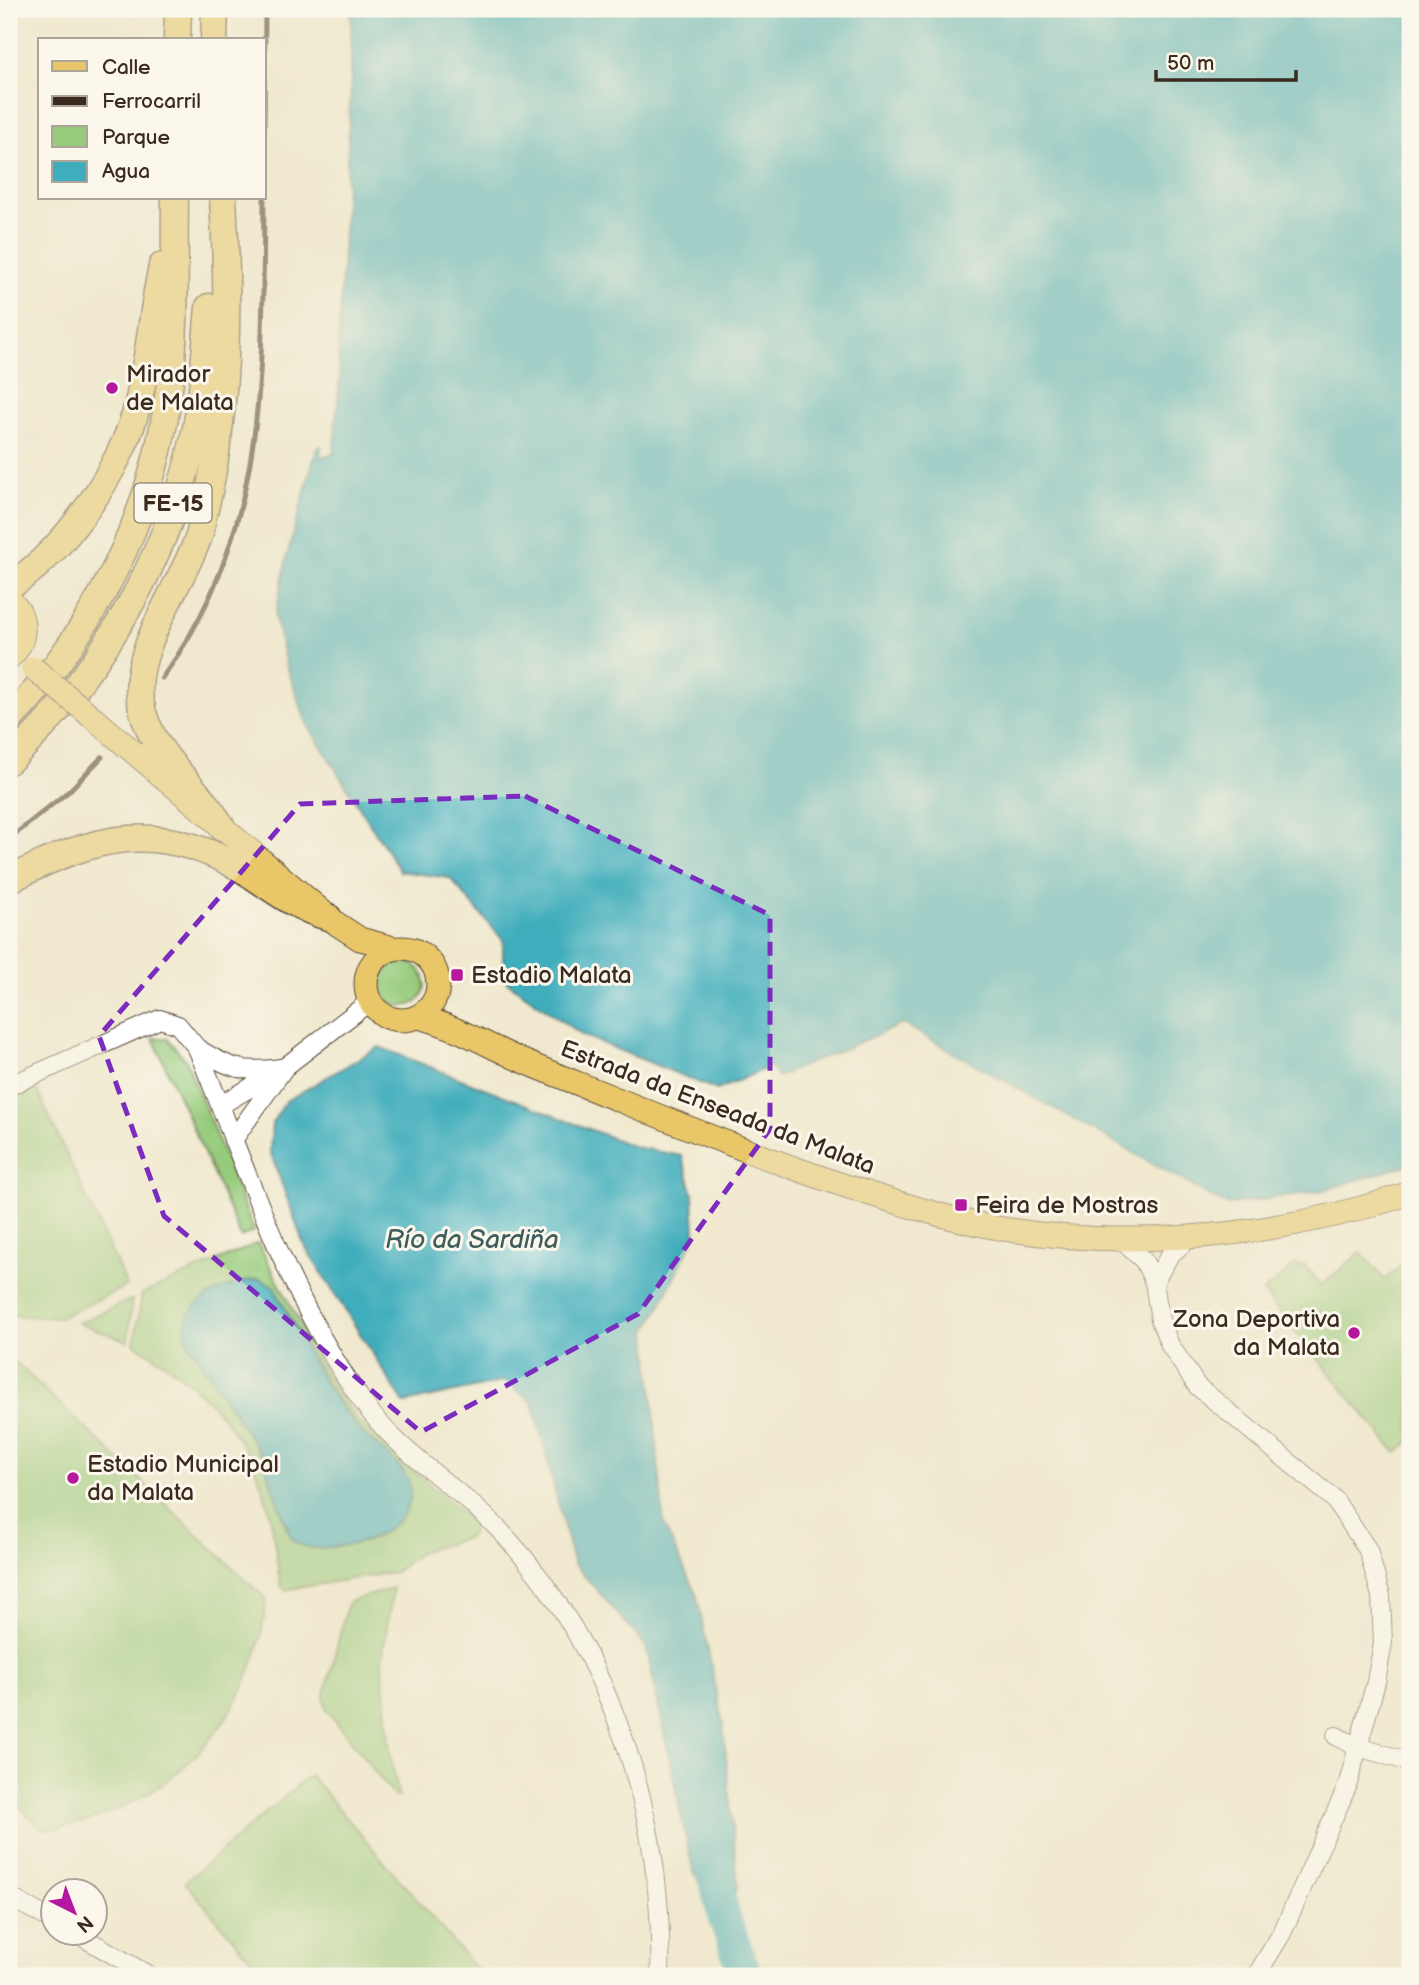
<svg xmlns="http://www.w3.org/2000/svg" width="1419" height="1985" font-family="'Balsamiq Sans',sans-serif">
<rect width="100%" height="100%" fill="#fbf7ec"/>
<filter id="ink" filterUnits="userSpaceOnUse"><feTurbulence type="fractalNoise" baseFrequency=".0143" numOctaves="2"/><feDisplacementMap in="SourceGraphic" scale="14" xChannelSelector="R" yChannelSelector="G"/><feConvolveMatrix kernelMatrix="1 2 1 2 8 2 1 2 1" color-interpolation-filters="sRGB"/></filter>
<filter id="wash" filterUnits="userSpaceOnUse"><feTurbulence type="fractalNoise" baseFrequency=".00686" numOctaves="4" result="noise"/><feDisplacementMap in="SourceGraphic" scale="28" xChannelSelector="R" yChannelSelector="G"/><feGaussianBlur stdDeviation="1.57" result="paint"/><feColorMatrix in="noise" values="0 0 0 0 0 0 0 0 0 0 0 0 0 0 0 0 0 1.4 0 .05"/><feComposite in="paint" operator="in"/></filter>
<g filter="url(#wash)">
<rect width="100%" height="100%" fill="#f0e9cf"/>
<!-- green -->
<g fill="#96cb7c" stroke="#687a4d" stroke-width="2" fill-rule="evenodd">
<circle cx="403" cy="984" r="22"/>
<polygon points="153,1038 167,1038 186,1060 254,1231 241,1237"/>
<polygon points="36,1088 127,1286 59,1318 9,1315 9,1100"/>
<path d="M258 1243 328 1377 358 1421 470 1520 475 1526 468 1538 422 1551 395 1572 285 1590 281 1585C275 1559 275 1532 268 1506 251 1436 196 1378 134 1344L142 1294ZM259 1279 273 1286 328 1386 362 1433 407 1506C397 1523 382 1537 362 1543L287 1530 262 1456 188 1342C176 1303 229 1283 259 1279Z"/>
<polygon points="1361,1252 1385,1280 1410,1257 1410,1441 1396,1453 1263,1292 1294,1265 1305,1266 1322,1285"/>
<polygon points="132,1299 128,1341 78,1323"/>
<path d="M9 1356 266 1599C258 1720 163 1815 44 1830L9 1797Z"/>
<polygon points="393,1588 382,1659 390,1753 399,1797 394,1796 327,1710 324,1698 348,1602"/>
<polygon points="310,1775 482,1976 265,1976 185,1882"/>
</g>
<!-- water -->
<g fill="#3fadbc" stroke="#3d6c6d" stroke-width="2">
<polygon points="351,9 1410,9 1410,1164 1321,1191 1226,1205 903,1024 777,1077 771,1066 717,1090 582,1035 503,979 503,940 450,878 400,871 307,724 286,665 275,617 288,552 317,447 321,446 321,457 333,454 340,377 338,355 351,81"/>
<polygon points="379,1047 635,1147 682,1156 693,1194 695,1236 647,1332 664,1525 697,1596 723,1724 738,1886 724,1917 693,1871 646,1646 573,1563 533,1403 505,1381 404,1403 304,1245 270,1151 272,1123 286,1101"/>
<path d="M259 1279 273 1286C300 1335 323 1391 362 1432 376 1447 403 1463 409 1483 419 1517 376 1541 349 1545 328 1547 310 1553 292 1540L262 1456 188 1342C172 1303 231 1282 259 1279Z"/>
</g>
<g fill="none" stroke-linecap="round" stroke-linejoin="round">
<!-- river -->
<polyline stroke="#3fadbc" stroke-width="33" points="713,1873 724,1917 746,1976"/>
</g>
</g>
<g filter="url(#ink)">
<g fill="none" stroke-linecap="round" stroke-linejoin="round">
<defs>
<g id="minor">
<path d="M197 1048C230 1069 245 1074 285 1067L233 1140"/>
<path d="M9 1086 160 1019 178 1025 197 1048C247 1169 286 1294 362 1401 400 1456 462 1488 506 1537 612 1652 665 1821 660 1976"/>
<polyline points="221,1105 285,1067 369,1002"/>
<polyline points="1119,1238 1144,1261 1154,1282 1160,1320 1170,1345 1197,1386 1334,1499 1368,1550 1381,1596 1383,1643 1376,1682 1347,1787 1282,1933 1256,1976"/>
<polyline points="1154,1282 1170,1255 1189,1238"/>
<polyline points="1336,1736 1358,1747 1410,1762"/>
<polyline points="9,1897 52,1920"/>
<polyline points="74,1932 150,1976"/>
</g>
<g id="major">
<path d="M9 600C29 616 27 642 9 658"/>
<polyline points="91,716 337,924 360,939 394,948"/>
<circle cx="402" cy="984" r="36"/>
<path d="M419 1017C455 1026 483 1043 516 1058 550 1073 585 1086 619 1100 728 1144 838 1188 952 1218 1096 1255 1270 1241 1410 1193"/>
</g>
<g id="highway">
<polyline points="177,40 178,9"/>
<polyline points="214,40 215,9"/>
<path d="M9 586C64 554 124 465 138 403 149 358 152 311 162 266"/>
<path d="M9 720C95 631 154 513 169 390 177 327 174 261 175 198"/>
<path d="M9 761C108 668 183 533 201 397 205 367 206 337 209 307"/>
<path d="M222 827C194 780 149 755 140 699 132 650 183 582 199 536 202 526 203 515 206 505 229 406 229 299 223 198"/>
<path d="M9 880C93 836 158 818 245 871 273 889 295 908 328 917"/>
</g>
</defs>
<!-- minor casing -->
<use href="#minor" stroke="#564739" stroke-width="20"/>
<!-- major casing -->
<use href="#major" stroke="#564739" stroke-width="25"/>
<!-- highway casing -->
<use href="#highway" stroke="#564739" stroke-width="29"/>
<!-- minor -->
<use href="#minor" stroke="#fff" stroke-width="18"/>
<!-- major -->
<use href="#major" stroke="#e9c769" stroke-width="23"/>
<!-- highway -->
<use href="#highway" stroke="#e9c769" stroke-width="26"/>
<!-- rail -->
<g stroke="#3b2a1e" stroke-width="5">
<polyline points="264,133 265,9"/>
<path d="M162 678C269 533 262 369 264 198"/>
<polyline points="9,839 69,791 102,757"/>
</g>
<defs>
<polyline id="major-bridge" points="33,668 91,716"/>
</defs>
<!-- major-bridge casing -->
<use href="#major-bridge" stroke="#564739" stroke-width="25" stroke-linecap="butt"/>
<!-- major-bridge -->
<use href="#major-bridge" stroke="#e9c769" stroke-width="23"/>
</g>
</g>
<!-- marked area -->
<path d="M0 0H1419V1985H0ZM525 796 770 915V1129L638 1314 421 1432 164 1216 99 1036 300 804Z" fill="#f0e9cf" fill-opacity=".55" fill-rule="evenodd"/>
<path fill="none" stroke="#7b2cbf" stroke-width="5" stroke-dasharray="14 9" stroke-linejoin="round" d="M525 796 770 915V1129L638 1314 421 1432 164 1216 99 1036 300 804Z"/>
<!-- markers -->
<g fill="#b5179e" stroke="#fbf7ec" stroke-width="2.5">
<circle cx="112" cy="388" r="7"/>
<rect x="450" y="968" width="14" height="14" rx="3.5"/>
<rect x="954" y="1198" width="14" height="14" rx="3.5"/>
<circle cx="1354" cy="1333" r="7"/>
<circle cx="73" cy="1478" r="7"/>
</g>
<g text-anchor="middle" stroke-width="6" stroke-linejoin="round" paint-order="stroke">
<!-- shield labels -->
<rect fill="#fbf7ec" stroke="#75685c" stroke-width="2" x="134.5" y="483.5" width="77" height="39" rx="5"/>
<g font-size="23" font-weight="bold" fill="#3b2a1e">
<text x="173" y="511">FE-15</text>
</g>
<!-- poi labels -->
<g font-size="24" fill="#3b2a1e" stroke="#fbf7ec" text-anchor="start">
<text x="126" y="382">Mirador<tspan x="126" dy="28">de Malata</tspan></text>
<text x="471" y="983">Estadio Malata</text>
<text x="975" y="1213">Feira de Mostras</text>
<text x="1340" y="1327" text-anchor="end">Zona Deportiva<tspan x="1340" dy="28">da Malata</tspan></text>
<text x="87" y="1472">Estadio Municipal<tspan x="87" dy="28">da Malata</tspan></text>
</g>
<!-- street labels -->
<g font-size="24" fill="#3b2a1e" stroke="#fbf7ec">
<text transform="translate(718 1107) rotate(21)" y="8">Estrada da Enseada da Malata</text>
</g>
<!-- water labels -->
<g font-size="26" font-style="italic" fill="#3d5e5d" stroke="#fbf7ec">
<text x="472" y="1248">Río da Sardiña</text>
</g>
</g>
<!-- margin -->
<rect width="1419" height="1985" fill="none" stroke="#fbf7ec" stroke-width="35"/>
<!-- legend -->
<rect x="38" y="38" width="228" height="161" fill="#fbf7ec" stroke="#aea59a" stroke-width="2"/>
<rect x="52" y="61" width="35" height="10" fill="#e9c769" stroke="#aea59a" stroke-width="2"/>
<text x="102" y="74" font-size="21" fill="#3b2a1e">Calle</text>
<rect x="52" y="96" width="35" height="10" fill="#3b2a1e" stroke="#aea59a" stroke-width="2"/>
<text x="102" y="108" font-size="21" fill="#3b2a1e">Ferrocarril</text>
<rect x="52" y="126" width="35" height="21" fill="#96cb7c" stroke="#aea59a" stroke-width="2"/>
<text x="102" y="144" font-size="21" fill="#3b2a1e">Parque</text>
<rect x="52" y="161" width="35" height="21" fill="#3fadbc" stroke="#aea59a" stroke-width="2"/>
<text x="102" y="178" font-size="21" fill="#3b2a1e">Agua</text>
<!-- north arrow -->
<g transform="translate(74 1912) rotate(138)"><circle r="33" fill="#fbf7ec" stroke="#aea59a" stroke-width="2"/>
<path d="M0-5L12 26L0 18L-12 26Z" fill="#b5179e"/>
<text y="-10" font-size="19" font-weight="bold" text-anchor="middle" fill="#3b2a1e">N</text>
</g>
<!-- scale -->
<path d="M1156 70v10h140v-10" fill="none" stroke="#3b2a1e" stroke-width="3.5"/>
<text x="1167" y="70" font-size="21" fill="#3b2a1e" stroke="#fbf7ec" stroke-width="5" paint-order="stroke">50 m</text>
</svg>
